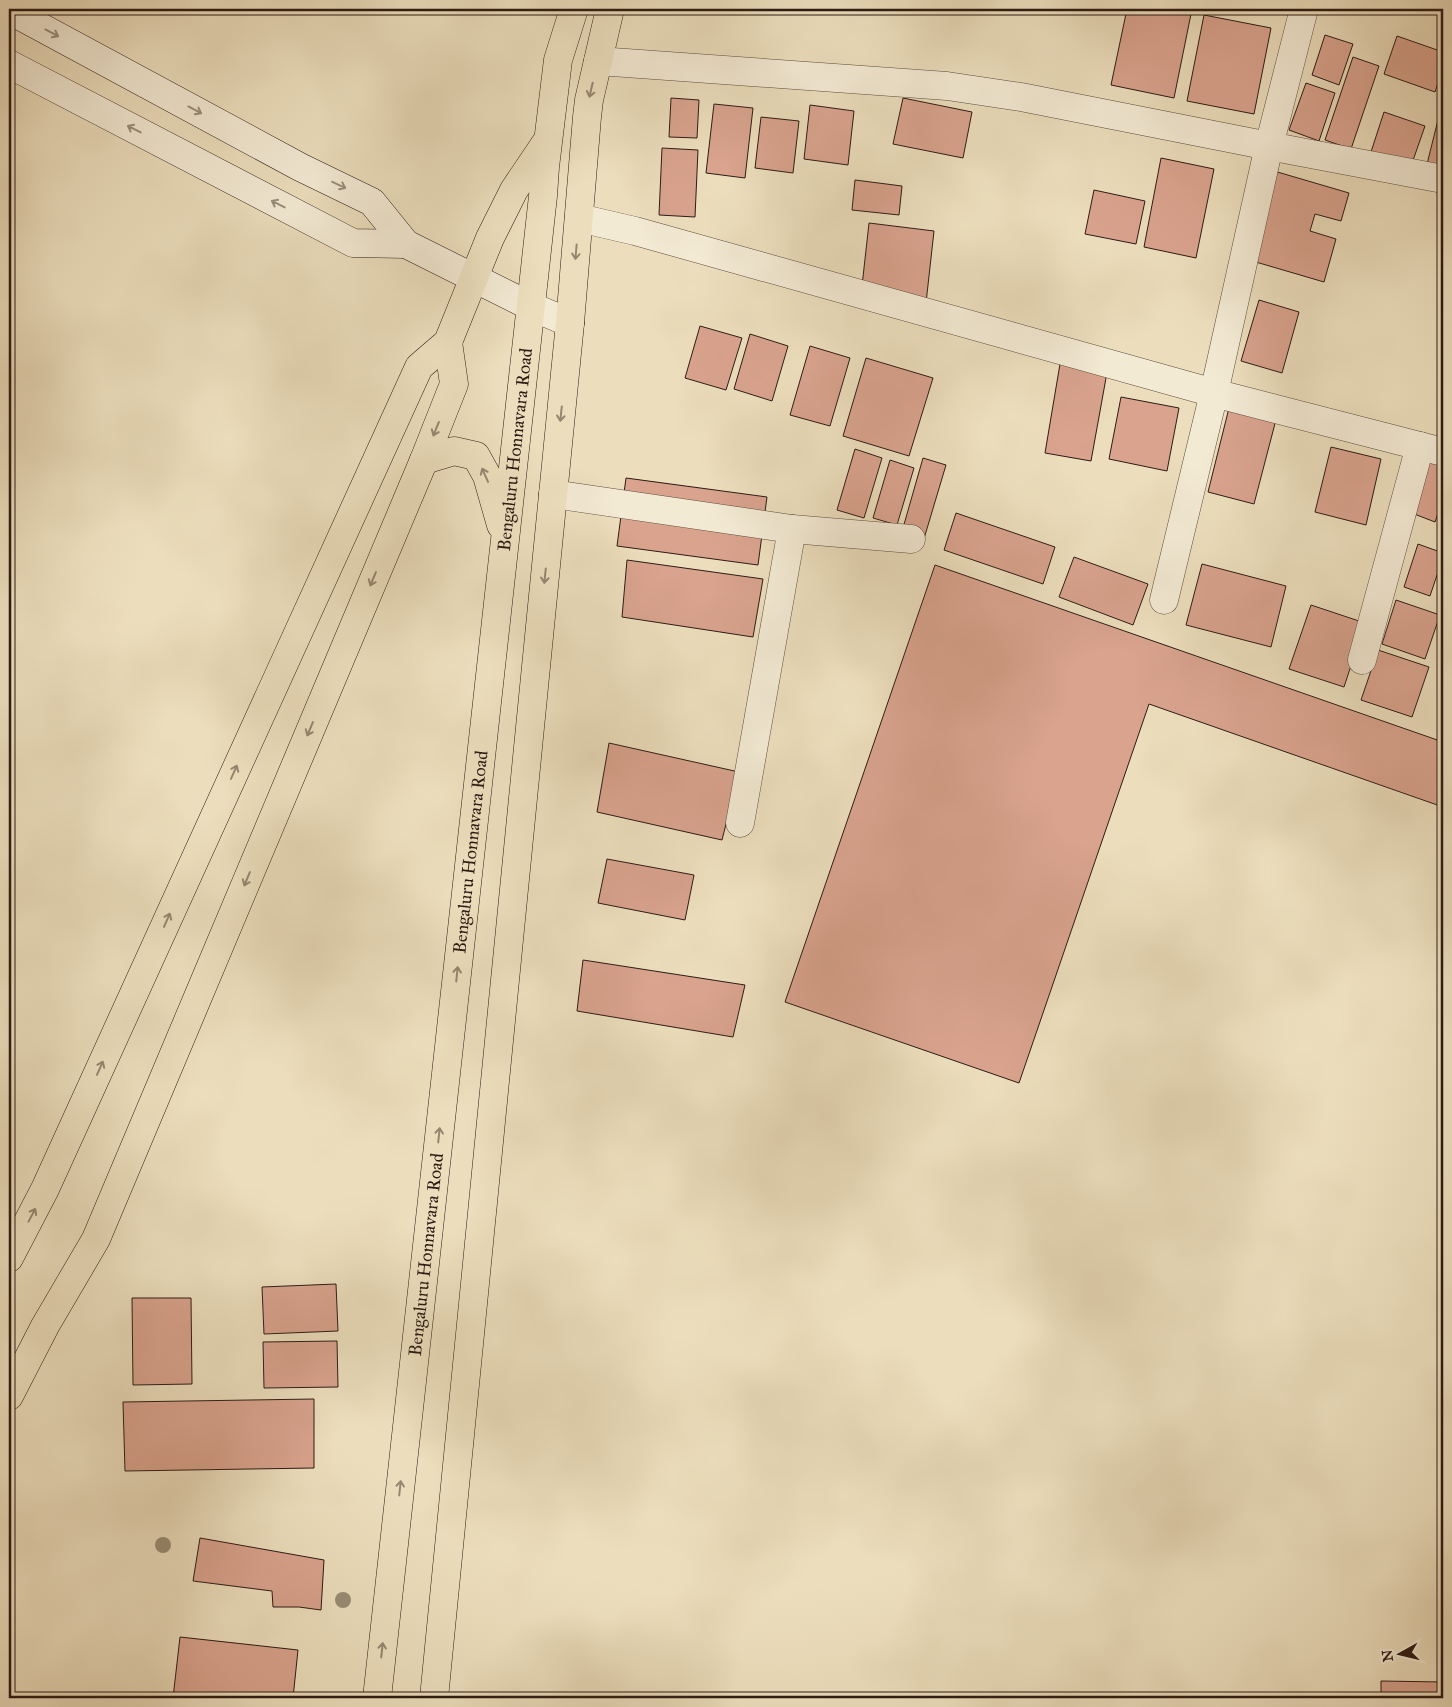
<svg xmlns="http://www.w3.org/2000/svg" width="1452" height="1707" font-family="'IM FELL Great Primer',serif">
<rect width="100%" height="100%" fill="#ecdebd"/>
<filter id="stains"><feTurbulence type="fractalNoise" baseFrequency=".004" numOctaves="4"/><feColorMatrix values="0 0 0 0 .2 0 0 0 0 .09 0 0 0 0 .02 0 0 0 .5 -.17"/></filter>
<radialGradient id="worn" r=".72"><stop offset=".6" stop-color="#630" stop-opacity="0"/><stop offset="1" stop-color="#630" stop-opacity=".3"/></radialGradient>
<!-- building -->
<g fill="#d9a38e" stroke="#2c1b14">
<polygon points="1127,9 1192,9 1174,98 1111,85"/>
<polygon points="1204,15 1271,28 1254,114 1187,101"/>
<polygon points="1325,35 1353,44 1339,85 1312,75"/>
<polygon points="1397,36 1443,52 1443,68 1435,92 1384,74"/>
<polygon points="1353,57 1379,66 1351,149 1325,140"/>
<polygon points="1306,83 1335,93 1319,141 1289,130"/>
<polygon points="671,98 699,100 697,138 669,137"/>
<polygon points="903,98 972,112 963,158 893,144"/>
<polygon points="714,104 753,108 745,178 706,173"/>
<polygon points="810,105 854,111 848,165 804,159"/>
<polygon points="1384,112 1425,126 1410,169 1370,155"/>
<polygon points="1439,116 1443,117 1443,172 1426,168"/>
<polygon points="761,117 799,121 793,173 755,168"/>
<polygon points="662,148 698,150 695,217 659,215"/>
<polygon points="1161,158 1214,169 1196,258 1144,247"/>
<polygon points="1274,171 1349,193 1341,221 1315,214 1310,231 1336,239 1324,282 1249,260"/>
<polygon points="855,180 902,186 899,215 852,210"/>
<polygon points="1094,190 1145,201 1136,244 1085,234"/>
<polygon points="869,223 934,231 926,303 861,295"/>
<polygon points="1259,300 1299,312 1282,373 1241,361"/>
<polygon points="700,326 742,338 726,390 685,378"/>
<polygon points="750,334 788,346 772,401 734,389"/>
<polygon points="810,346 850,358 830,426 790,415"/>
<polygon points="866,358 933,378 909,456 843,436"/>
<polygon points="1061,358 1108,367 1091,461 1045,453"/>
<polygon points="1121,397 1179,408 1167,471 1109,459"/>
<polygon points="1231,400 1278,412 1254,504 1208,492"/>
<polygon points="1331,447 1381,459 1366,525 1315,512"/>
<polygon points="855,449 882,458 864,518 837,510"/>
<polygon points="1428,457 1443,462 1443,499 1435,522 1409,512"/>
<polygon points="923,458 946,465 923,542 901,535"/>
<polygon points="890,460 914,468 897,525 873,518"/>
<polygon points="626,478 767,497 758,565 617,546"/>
<polygon points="956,513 1055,547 1043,584 944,550"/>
<polygon points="1418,544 1443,553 1443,557 1430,596 1404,587"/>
<polygon points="1074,557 1148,584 1133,625 1059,597"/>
<polygon points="627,560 763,579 753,637 622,617"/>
<polygon points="1202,564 1286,586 1271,647 1186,625"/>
<polygon points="935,565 1443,742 1443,807 1149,704 1019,1083 785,1002"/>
<polygon points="1396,600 1440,615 1425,659 1382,644"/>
<polygon points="1311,605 1365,623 1344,687 1289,669"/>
<polygon points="1378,650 1429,667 1412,717 1361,700"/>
<polygon points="609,743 739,772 722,840 597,812"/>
<polygon points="607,859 694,875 685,920 598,903"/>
<polygon points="583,960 745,985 733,1037 577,1011"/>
<polygon points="336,1284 338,1331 264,1334 262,1287"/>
<polygon points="132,1298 191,1298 192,1384 133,1385"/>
<polygon points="337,1341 338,1387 264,1388 263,1342"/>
<polygon points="314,1399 314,1468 125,1471 123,1402"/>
<polygon points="200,1538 324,1560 321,1610 299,1607 273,1607 272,1591 193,1581"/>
<polygon points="180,1637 298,1650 293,1698 173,1698"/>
<polygon points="1381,1681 1443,1682 1443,1698 1381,1698"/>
</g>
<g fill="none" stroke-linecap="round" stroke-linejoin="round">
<defs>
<g id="street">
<polyline points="598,61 947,86 1021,97 1269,146 1443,179"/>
<polyline points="579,218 635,231 1214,393 1443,452"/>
<polyline points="553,494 792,529 911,539"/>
<polyline points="1164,600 1214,393 1269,146 1304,9"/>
<polyline points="1362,660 1420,446"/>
<polyline points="740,823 792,529"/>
</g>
<g id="secondary">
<polyline points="9,10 300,167 372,202 406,244 530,306 570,323"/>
<polyline points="9,64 353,243 406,244"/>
</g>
<g id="primary">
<polyline points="424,460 454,451 476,456 487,476 501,525"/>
<polyline points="9,1258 45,1189 419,367 448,342 490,238 514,190 545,144"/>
<polyline points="9,1396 45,1326 96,1239 424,460 454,384 448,342"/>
<path id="s1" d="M377 1698 543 196 545 167 558 60 574 9"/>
<polyline points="434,1698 570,323 587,117 589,100 610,9"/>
</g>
</defs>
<!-- street casing -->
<use href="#street" stroke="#5c4c3e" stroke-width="29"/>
<!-- secondary casing -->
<use href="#secondary" stroke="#2c1b14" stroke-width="29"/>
<!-- primary casing -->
<use href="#primary" stroke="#2c1b14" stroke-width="29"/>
<!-- street -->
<use href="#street" stroke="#f3ead4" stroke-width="28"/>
<!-- secondary -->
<use href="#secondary" stroke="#f3ead4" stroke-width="28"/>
<!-- primary -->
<use href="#primary" stroke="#ecdebd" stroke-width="28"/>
</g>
<!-- trees -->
<g fill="#998e75">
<circle cx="163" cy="1545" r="8"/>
<circle cx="343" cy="1600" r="8"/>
</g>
<!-- one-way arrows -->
<defs><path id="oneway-shaft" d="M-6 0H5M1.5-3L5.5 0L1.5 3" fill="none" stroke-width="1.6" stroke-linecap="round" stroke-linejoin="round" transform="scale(1.25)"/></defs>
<g stroke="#998d7e">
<use href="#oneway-shaft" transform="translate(52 33) rotate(28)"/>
<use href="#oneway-shaft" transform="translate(195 110) rotate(28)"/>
<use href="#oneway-shaft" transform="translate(134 129) rotate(-153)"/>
<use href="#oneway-shaft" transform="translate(339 185) rotate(25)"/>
<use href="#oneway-shaft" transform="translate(278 204) rotate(-153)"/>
</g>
<g stroke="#968671">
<use href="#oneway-shaft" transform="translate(591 90) rotate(103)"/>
<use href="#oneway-shaft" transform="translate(576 252) rotate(95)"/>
<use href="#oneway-shaft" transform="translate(561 414) rotate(96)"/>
<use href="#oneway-shaft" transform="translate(436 429) rotate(112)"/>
<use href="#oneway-shaft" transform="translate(485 475) rotate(-114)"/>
<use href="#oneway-shaft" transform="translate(545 576) rotate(96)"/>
<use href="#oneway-shaft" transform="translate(373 579) rotate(113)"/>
<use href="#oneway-shaft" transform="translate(310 729) rotate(113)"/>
<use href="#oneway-shaft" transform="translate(234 772) rotate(-66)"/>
<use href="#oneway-shaft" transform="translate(247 879) rotate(113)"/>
<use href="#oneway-shaft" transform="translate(167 920) rotate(-66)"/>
<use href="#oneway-shaft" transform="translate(457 974) rotate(-84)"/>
<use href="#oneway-shaft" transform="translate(100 1068) rotate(-66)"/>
<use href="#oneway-shaft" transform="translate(439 1135) rotate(-84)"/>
<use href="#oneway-shaft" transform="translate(32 1215) rotate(-62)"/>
<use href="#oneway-shaft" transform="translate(400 1488) rotate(-84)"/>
<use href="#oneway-shaft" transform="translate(382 1650) rotate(-84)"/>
</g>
<g text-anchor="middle" stroke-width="4" stroke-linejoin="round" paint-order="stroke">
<!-- street labels -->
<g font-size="18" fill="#2c1b14" stroke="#f3ead4">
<text dy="6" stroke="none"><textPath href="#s1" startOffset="1256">Bengaluru Honnavara Road</textPath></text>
<text dy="6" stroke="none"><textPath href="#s1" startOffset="851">Bengaluru Honnavara Road</textPath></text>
<text dy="6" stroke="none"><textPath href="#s1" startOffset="446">Bengaluru Honnavara Road</textPath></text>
</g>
</g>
<!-- margin -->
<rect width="1452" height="1707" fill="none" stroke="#ecdebd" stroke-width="30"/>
<rect x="10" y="10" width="1432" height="1687" fill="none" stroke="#2c1b14" stroke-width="2.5"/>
<rect x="15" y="15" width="1422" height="1677" fill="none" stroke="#2c1b14"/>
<!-- north arrow -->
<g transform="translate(1400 1654) rotate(262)" stroke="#f3ead4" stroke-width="4" paint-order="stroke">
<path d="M0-4L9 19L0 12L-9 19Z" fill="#2c1b14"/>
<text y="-8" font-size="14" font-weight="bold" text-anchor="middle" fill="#2c1b14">N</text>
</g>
<rect width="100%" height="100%" filter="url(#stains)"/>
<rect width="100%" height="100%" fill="url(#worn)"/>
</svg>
